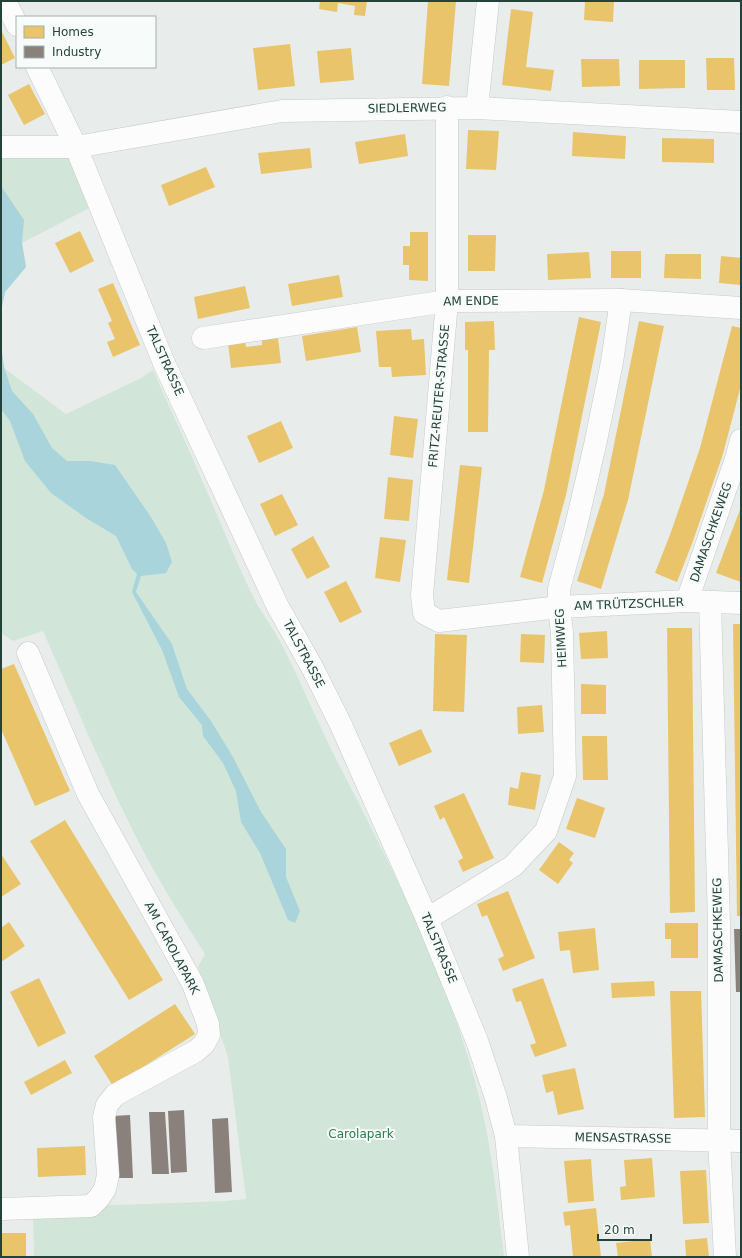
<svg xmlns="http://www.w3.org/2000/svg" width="742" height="1258" font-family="'DejaVu Sans',sans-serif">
<rect width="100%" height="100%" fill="#e8edeb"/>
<!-- green -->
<g fill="#d1e6d8">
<polygon points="1,147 76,147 99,203 22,243 26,267 5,292 1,311"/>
<path d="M1 345 4 368 66 414 141 378 153 370C170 409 188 446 204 485 222 525 237 565 257 604 265 618 275 631 282 645 302 684 318 724 338 763 391 865 444 970 475 1081 491 1139 497 1198 504 1257H34L33 1208 226 1201 246 1199 228 1057 198 967 205 954C180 915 155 875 134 833 101 767 73 699 43 631L13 641 1 633Z"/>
</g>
<!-- water -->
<g fill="#a9d4db">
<polygon points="1,186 24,220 22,243 26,267 5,292 1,311"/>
<polygon points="1,345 4,367 12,391 33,414 52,448 67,461 90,461 115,465 151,517 166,543 172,562 166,573 141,576 136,592 172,644 187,689 211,721 233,757 261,812 286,849 286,877 300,911 295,923 288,920 260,853 241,822 236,791 223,763 203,736 202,725 179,697 162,650 132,592 137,574 132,569 116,536 86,518 51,493 25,461 10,421 1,409"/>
</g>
<!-- homes -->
<g fill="#e9c46a">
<polygon points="320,1 367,1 365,16 354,15 355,6 338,3 337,12 319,9"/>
<polygon points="428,1 456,1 449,86 422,84"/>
<polygon points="585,1 614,1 613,22 584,20"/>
<polygon points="511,9 533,12 526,67 554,70 551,91 502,85"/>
<polygon points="1,30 15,58 1,65"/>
<polygon points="290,44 295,86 258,90 253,48"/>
<polygon points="351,48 354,80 320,83 317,51"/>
<polygon points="706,58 734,58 735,90 707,90"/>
<polygon points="581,59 619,59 620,86 582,87"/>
<polygon points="639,60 685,60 685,88 639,89"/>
<polygon points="29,84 45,114 24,125 8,95"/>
<polygon points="468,130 499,131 496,170 466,169"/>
<polygon points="573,132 626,136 625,159 572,156"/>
<polygon points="405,134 408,156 359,164 355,142"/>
<polygon points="662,138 714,139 714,163 662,162"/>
<polygon points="310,148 312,168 261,174 258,153"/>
<polygon points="206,167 215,187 169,206 161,185"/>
<polygon points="80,231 94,261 70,273 55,243"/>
<polygon points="410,232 428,232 428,281 409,280 409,265 403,265 403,246 410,246"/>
<polygon points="468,235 496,235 495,271 468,271"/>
<rect x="611" y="251" width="30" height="27"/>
<polygon points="589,252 591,278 548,280 547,254"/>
<polygon points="665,254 701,254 701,279 664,278"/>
<polygon points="721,256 741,258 741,285 719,283"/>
<polygon points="339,275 343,297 292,306 288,284"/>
<polygon points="113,283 140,345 113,357 107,342 115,339 108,323 112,321 98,289"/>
<polygon points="245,286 250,308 198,319 194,297"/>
<polygon points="579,317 601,322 566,495 542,583 520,577 544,490"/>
<polygon points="494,321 495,350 489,350 488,432 468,432 468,350 465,350 465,322"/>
<polygon points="639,321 664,326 628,500 601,589 577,581 604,494"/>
<polygon points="732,326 741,328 741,385 723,454 693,541 677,582 655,573 671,532 700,448"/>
<polygon points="357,327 361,352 306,361 302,336"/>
<polygon points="411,329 412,340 424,339 426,375 392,377 391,367 379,367 376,331"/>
<polygon points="278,338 281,363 231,368 228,343 245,341 246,347 262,345 262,339"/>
<polygon points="394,416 418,419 413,458 390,455"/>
<polygon points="281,421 293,448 259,463 247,436"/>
<polygon points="460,465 482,467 469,583 447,580"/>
<polygon points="388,477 413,480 409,521 384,519"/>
<polygon points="282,494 298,525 275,536 260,504"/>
<polygon points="741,507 741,582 716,573"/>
<polygon points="313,536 330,567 307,579 291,549"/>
<polygon points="380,537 406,540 400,582 375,578"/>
<polygon points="346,581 362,612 340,623 324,592"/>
<polygon points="733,624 741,624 741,916 737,916"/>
<polygon points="667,628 692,628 695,912 670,913"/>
<polygon points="607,631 608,658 581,659 579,633"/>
<polygon points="435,634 467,635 464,712 433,711"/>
<polygon points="521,634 545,635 544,663 520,662"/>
<polygon points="14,664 70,791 35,806 1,729 1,669"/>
<polygon points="581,684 606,685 606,714 581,714"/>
<polygon points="542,705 544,732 518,734 517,707"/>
<polygon points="421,729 432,752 399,766 389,743"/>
<polygon points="582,736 607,736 608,780 583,780"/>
<polygon points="521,772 541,775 535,810 508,805 510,787 518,789"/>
<polygon points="464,793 494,858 463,872 458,861 463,858 444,817 440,820 434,806"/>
<polygon points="577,798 605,808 595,838 566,829"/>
<polygon points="65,820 163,980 129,1000 30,841"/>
<polygon points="559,842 574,853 569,860 573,863 558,884 539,870"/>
<polygon points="1,854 21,884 1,897"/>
<polygon points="508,891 535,958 503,971 498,959 504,956 487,915 482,917 477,904"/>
<polygon points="9,922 25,946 1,962 1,928"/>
<polygon points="665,923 698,923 698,958 671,958 671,939 665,939"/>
<polygon points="595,928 599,970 573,973 570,950 560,951 558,932"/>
<polygon points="39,978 66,1033 38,1047 10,992"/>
<polygon points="543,978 567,1046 535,1057 530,1045 536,1043 521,1001 516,1002 512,989"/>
<polygon points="654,981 655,996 612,998 611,983"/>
<polygon points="670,991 701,991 705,1117 674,1118"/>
<polygon points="175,1004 195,1034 113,1086 94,1056"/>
<polygon points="65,1060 72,1073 31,1095 24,1082"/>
<polygon points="575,1068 584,1109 558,1115 553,1091 546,1093 542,1075"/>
<polygon points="85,1146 86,1175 38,1177 37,1148"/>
<polygon points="652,1158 655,1197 621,1200 620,1187 626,1186 624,1160"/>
<polygon points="591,1159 594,1201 568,1203 564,1161"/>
<polygon points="706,1170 709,1223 683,1224 680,1171"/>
<polygon points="596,1208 601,1257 573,1257 570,1225 565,1226 563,1212"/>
<rect x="1" y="1233" width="25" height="24"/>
<polygon points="707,1238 709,1257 686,1257 685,1240"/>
<polygon points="650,1239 652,1257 618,1257 616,1243"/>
</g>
<!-- industry -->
<g fill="#8a817c">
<polygon points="734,929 741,929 741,992 736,992"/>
<polygon points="184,1110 187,1172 171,1173 168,1111"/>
<polygon points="149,1112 165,1112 169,1174 152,1174"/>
<polygon points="130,1115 133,1178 116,1178 113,1116"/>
<polygon points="228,1118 232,1192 215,1193 212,1119"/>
</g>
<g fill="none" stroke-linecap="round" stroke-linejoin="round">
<defs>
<g id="minor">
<polyline points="5,1 17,25"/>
<polyline points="37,67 76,147 164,363 277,605 312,667 341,725 427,919 477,1041 496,1098 506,1136 518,1257"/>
<polyline points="447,107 447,301 422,595 424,613 439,621 559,607 687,601 741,603"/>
<polyline points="477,108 488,1"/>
<polyline points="1,147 76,147 282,111 477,108 741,122"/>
<polyline points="203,338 447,301 621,300 741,308"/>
<polyline points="687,601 736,459 741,440"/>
<polyline points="710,602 719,924 719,1140 725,1257"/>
<polyline points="427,919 513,866 546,831 565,776 562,632 559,607 559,589 575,530 595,445 612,362 621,300"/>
<polyline points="506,1136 741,1141"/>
<polyline points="1,1209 91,1206 99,1198 105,1189 108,1175 104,1117 107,1105 115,1095 196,1051 204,1044 209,1035 208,1024 193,984 88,794 28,653"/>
</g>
</defs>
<!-- minor casing -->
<use href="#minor" stroke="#c5cac8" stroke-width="23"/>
<!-- minor -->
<use href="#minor" stroke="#fcfcfc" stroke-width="22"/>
</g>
<g text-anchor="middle" stroke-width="4" stroke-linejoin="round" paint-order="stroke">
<!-- street labels -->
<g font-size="12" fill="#24423a" stroke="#f7fbf9">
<text transform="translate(407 108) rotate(-1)" y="4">SIEDLERWEG</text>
<text transform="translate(471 301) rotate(-1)" y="4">AM ENDE</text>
<text transform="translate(165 361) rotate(66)" y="4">TALSTRASSE</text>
<text transform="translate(439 396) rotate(-85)" y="4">FRITZ-REUTER-STRASSE</text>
<text transform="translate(711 532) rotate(-71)" y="4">DAMASCHKEWEG</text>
<text transform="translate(629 604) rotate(-2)" y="4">AM TRÜTZSCHLER</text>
<text transform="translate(561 638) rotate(-93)" y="4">HEIMWEG</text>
<text transform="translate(304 654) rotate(62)" y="4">TALSTRASSE</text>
<text transform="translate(718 930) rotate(-91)" y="4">DAMASCHKEWEG</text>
<text transform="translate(172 948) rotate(62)" y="4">AM CAROLAPARK</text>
<text transform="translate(439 948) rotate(67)" y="4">TALSTRASSE</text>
<text transform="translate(623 1138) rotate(1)" y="4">MENSASTRASSE</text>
</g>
<!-- park labels -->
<g font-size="12" fill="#2d7a4b" stroke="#f7fbf9">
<text x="361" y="1138">Carolapark</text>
</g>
</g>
<!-- border -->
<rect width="742" height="1258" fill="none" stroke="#24423a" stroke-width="4"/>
<!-- legend -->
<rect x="16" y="16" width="140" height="52" fill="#f7fbf9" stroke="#a3b1ad"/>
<rect x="24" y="26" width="20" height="12" fill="#e9c46a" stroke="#a3b1ad"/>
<text x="52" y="36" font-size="12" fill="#24423a">Homes</text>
<rect x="24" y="46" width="20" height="12" fill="#8a817c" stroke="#a3b1ad"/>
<text x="52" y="56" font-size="12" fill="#24423a">Industry</text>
<!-- scale -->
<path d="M598 1234v6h53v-6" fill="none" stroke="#24423a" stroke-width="2"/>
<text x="604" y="1234" font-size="12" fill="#24423a" stroke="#f7fbf9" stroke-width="3" paint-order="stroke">20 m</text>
</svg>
